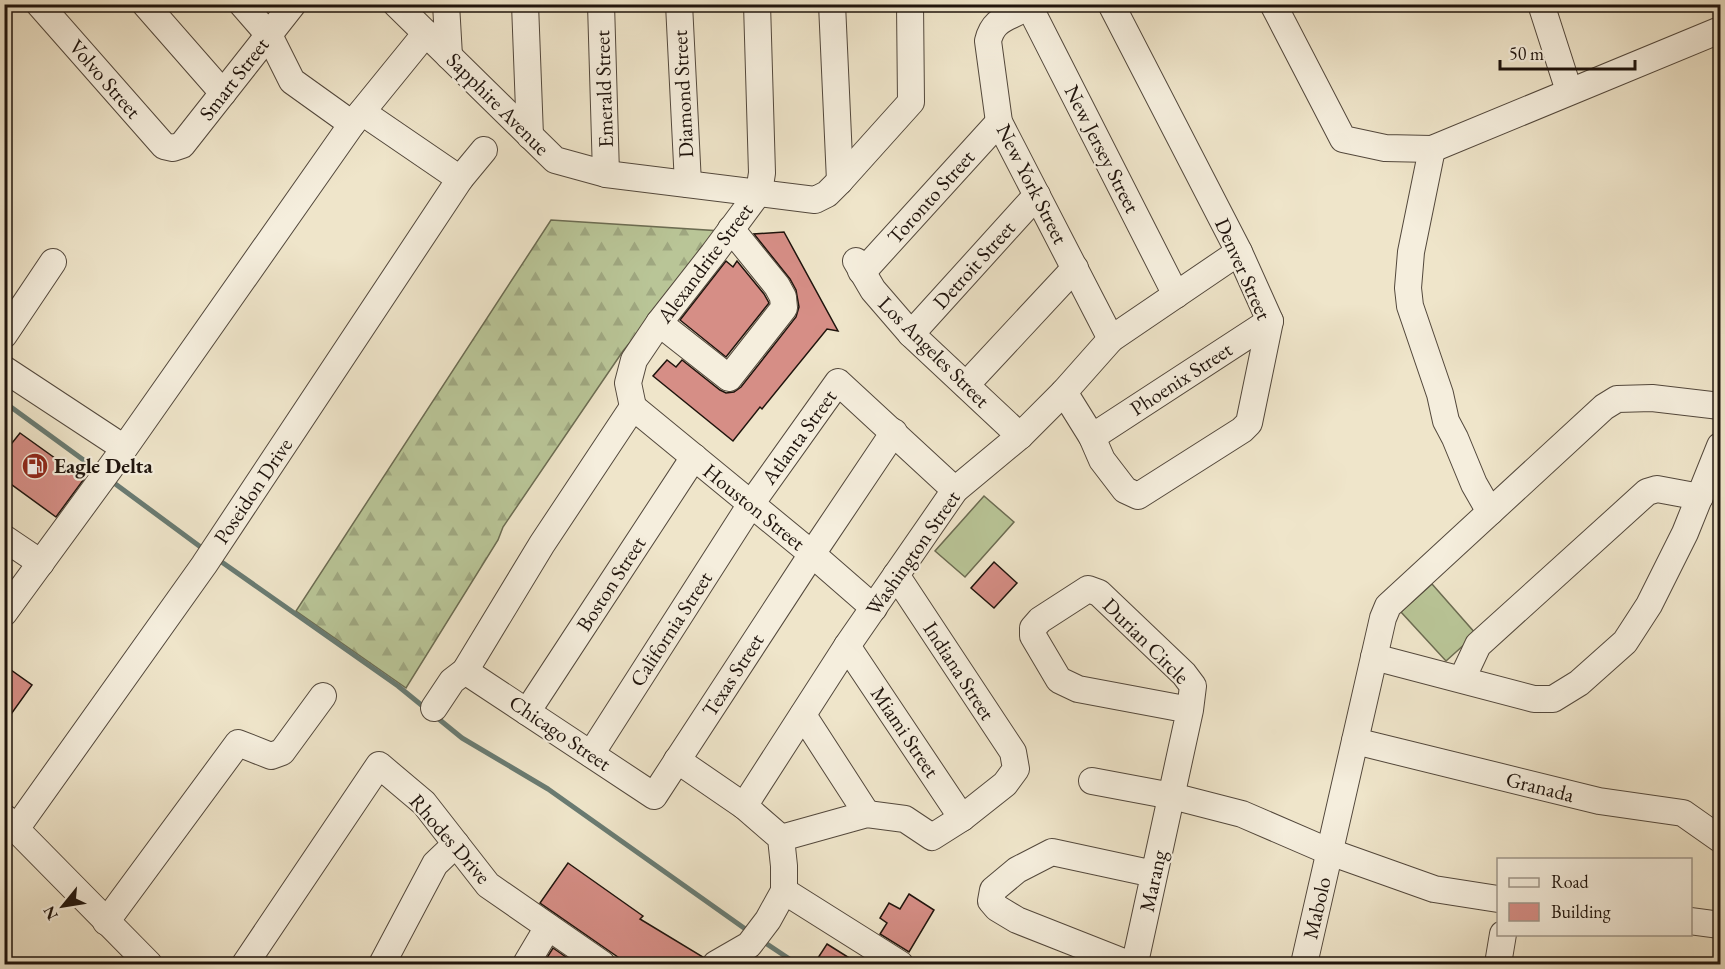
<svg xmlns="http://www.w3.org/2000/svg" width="1725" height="969" font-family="'EB Garamond',serif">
<defs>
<pattern id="forest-firs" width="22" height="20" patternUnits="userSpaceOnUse" patternTransform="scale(1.5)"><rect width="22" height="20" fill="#b9c597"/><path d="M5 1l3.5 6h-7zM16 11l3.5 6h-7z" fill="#9fa881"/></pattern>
</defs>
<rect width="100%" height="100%" fill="#efe5ca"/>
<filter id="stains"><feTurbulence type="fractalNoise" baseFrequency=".00333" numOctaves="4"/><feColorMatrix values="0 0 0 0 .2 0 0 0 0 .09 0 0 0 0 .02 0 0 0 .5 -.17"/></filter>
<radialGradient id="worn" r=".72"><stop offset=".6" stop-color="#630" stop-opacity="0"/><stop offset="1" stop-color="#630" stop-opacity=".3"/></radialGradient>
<!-- forest -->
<polygon fill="url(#forest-firs)" stroke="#6c6c52" stroke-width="1.5" points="551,220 721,231 623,351 503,527 498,540 406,688 296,611"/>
<!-- garden -->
<g fill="#b9c597" stroke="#6c6c52" stroke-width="1.5">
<polygon points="984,496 1014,522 965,577 935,551"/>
<polygon points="1432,584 1476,634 1446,661 1401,612"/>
</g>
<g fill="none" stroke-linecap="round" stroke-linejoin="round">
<!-- stream -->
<g stroke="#697b72" stroke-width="5">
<polyline points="4,402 100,472"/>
<polyline points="110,480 206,551"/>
<polyline points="216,558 398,686 425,708"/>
<polyline points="435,716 462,738 548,789 751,933"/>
<polyline points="761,940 797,964"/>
</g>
</g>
<!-- building -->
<g fill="#d68e86" stroke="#1f140d" stroke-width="1.5">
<polygon points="784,232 838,331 827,329 762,409 760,407 733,441 653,376 667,360 676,367 682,360 720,390 726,393 734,392 741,387 796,317 799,307 796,290 790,279 754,234"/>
<polygon points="726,261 733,267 737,261 764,294 769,303 726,357 680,320"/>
<polygon points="20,433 84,479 56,517 4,479 4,453"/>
<polygon points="994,562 1017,583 994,608 971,588"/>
<polygon points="4,665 32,685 4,724"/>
<polygon points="568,863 643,916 640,919 703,957 701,964 628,964 540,903"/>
<polygon points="909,894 934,910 909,952 880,934 887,923 880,918 889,903 900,909"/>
<polygon points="827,944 859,964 814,964"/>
<polygon points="553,948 576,964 543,964"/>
</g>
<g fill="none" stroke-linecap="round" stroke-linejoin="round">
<defs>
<g id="minor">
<polyline points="39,4 164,146 173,148 182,145 293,4"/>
<polyline points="145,4 223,93"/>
<polyline points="242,4 269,35 292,81 352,124"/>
<polyline points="396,4 555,160 606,174 815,200 827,194 840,181 911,102 910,4"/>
<polyline points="446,4 449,56"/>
<polyline points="525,4 530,136"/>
<polyline points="601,4 606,174"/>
<polyline points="679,4 688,184"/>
<polyline points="832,4 840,181"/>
<polyline points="1028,4 1176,295"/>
<path d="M1030 4C1013 19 994 15 988 41L999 122 1111 339"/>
<polyline points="1273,4 1343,139 1385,148 1432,149 1720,30"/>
<polyline points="1541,4 1569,91"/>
<polyline points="362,112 460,179"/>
<polyline points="1432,149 1411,252 1408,288 1410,306 1440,394 1446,421 1455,438 1474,484 1490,512"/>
<polyline points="856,261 873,290 911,334 1020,436"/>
<polyline points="861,271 868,266 999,122"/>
<polyline points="659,323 729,378 784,308 783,297 777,286 731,229"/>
<polyline points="911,334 1037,195"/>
<polyline points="4,335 53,262"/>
<polyline points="4,369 124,448"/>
<polyline points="966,385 1075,268"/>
<polyline points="1064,392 1092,437 1102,460 1125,490 1138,496 1242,430 1249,423 1270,321 1239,252 1111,4"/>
<polyline points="633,407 628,383 634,360 659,323 713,254 759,192 762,173 757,4"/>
<polyline points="633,407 812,554 874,608"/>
<polyline points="1092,437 1270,321"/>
<polyline points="4,538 41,563"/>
<polyline points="4,613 116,460 352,124 426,33"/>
<polyline points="847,646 962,818"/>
<polyline points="1374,657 1534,699 1553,699 1579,683 1625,642 1649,605 1685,533 1720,446"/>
<polyline points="465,671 654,796 812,554 894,432"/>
<polyline points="1462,679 1478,645 1647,492 1657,489 1700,497"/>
<polyline points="434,708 452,681 465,671 542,544 633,407"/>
<polyline points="527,712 694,457"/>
<polyline points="803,715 867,814"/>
<polyline points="1355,741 1599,801 1683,813 1720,839"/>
<polyline points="591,754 751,504 838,382 955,490"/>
<polyline points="677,760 744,806 781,838 784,866 784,891 768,920 749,945 716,964"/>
<polyline points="1092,781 1172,796 1242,814 1330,852 1434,889 1498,899"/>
<polyline points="744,806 847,646 955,490 1020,436 1064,392 1111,339 1239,252"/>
<polyline points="5,818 149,964"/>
<polyline points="16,829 204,565 460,179 484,150"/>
<polyline points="781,838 867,814 905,819 932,837 962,818 1005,784 1016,769 1013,752 896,575"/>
<polyline points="1154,874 1052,852 1017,870 993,890 991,901 997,908 1017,920 1121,961 1130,963 1136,958 1190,710 1193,686 1184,674 1099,593 1088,589 1040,620 1033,628 1033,636 1059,680 1078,689 1190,710"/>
<polyline points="784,891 900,964"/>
<polyline points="1690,921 1720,925"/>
<polyline points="106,922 238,743 271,756 282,752 323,696"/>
<polyline points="245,964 379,765 424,803 488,885 602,964"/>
<polyline points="382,964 435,864 456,844"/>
<polyline points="526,964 548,927"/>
<polyline points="1304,964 1383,618 1388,606 1604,407 1617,399 1652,398 1720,406"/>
<polyline points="1498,964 1503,934"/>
</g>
</defs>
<!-- minor casing -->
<use href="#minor" stroke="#53483c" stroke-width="28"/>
<!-- minor -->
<use href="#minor" stroke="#f5eedd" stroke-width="26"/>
</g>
<!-- icons -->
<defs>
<symbol id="fuel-disc" viewBox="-11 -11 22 22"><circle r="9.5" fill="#8f2418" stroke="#f5eedd"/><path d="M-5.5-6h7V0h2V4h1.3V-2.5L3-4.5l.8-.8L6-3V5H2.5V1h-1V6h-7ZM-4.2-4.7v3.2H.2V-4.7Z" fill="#fff"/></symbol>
</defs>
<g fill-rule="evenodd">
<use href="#fuel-disc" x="20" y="451" width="30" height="30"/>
</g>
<g text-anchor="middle" stroke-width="4.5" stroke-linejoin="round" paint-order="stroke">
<!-- street labels -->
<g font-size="21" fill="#1f140d" stroke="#f5eedd">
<text transform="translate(105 79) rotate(49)" y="7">Volvo Street</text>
<text transform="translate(234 79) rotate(-52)" y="7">Smart Street</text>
<text transform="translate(604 89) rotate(-92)" y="7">Emerald Street</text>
<text transform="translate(683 94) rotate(-93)" y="7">Diamond Street</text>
<text transform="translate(498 104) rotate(45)" y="7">Sapphire Avenue</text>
<text transform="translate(1102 149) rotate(63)" y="7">New Jersey Street</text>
<text transform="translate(1032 184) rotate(63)" y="7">New York Street</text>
<text transform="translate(931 197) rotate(-48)" y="7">Toronto Street</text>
<text transform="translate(705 263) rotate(-53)" y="7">Alexandrite Street</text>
<text transform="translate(974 265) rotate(-48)" y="7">Detroit Street</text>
<text transform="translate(1243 269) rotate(66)" y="7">Denver Street</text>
<text transform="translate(934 352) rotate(45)" y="7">Los Angeles Street</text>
<text transform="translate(1181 379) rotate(-33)" y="7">Phoenix Street</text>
<text transform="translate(799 437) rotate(-54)" y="7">Atlanta Street</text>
<text transform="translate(253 491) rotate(-56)" y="7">Poseidon Drive</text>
<text transform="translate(754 507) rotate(39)" y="7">Houston Street</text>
<text transform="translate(913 553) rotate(-55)" y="7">Washington Street</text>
<text transform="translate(611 584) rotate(-57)" y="7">Boston Street</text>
<text transform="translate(671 629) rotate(-57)" y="7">California Street</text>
<text transform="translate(1146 641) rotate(45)" y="7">Durian Circle</text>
<text transform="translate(959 671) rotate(57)" y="7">Indiana Street</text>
<text transform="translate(733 675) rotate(-57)" y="7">Texas Street</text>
<text transform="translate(905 732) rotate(56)" y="7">Miami Street</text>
<text transform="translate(560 733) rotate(34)" y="7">Chicago Street</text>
<text transform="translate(1540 787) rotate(14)" y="7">Granada</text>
<text transform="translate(450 839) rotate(49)" y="7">Rhodes Drive</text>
<text transform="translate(1153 881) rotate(-78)" y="7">Marang</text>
<text transform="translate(1317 908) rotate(-77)" y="7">Mabolo</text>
</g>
<!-- poi labels -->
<g font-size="21" font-weight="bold" fill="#1f140d" stroke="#f5eedd" text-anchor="start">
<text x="54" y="473">Eagle Delta</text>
</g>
</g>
<!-- margin -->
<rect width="1725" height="969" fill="none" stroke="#efe5ca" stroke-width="24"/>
<rect x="6" y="6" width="1713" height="957" fill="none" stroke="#1f140d" stroke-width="3"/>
<rect x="12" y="12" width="1701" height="945" fill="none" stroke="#1f140d" stroke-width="1.5"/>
<!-- legend -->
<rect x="1497" y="858" width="195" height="78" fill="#f5eedd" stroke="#9f978a" stroke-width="1.5"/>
<rect x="1509" y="878" width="30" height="9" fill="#f5eedd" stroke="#9f978a" stroke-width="1.5"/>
<text x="1551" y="888" font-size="18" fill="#1f140d">Road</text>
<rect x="1509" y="903" width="30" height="18" fill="#d68e86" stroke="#9f978a" stroke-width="1.5"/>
<text x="1551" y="918" font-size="18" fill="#1f140d">Building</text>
<!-- north arrow -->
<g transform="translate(63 906) rotate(240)" stroke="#f5eedd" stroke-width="4.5" paint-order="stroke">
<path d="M0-4.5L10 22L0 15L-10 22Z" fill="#1f140d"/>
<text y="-9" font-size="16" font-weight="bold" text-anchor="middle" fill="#1f140d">N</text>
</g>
<!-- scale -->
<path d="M1500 60v9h135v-9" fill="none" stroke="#1f140d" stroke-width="3"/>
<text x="1509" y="60" font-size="18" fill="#1f140d" stroke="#f5eedd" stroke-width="4.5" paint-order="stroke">50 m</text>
<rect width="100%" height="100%" filter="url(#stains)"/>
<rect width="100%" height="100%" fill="url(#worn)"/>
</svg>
